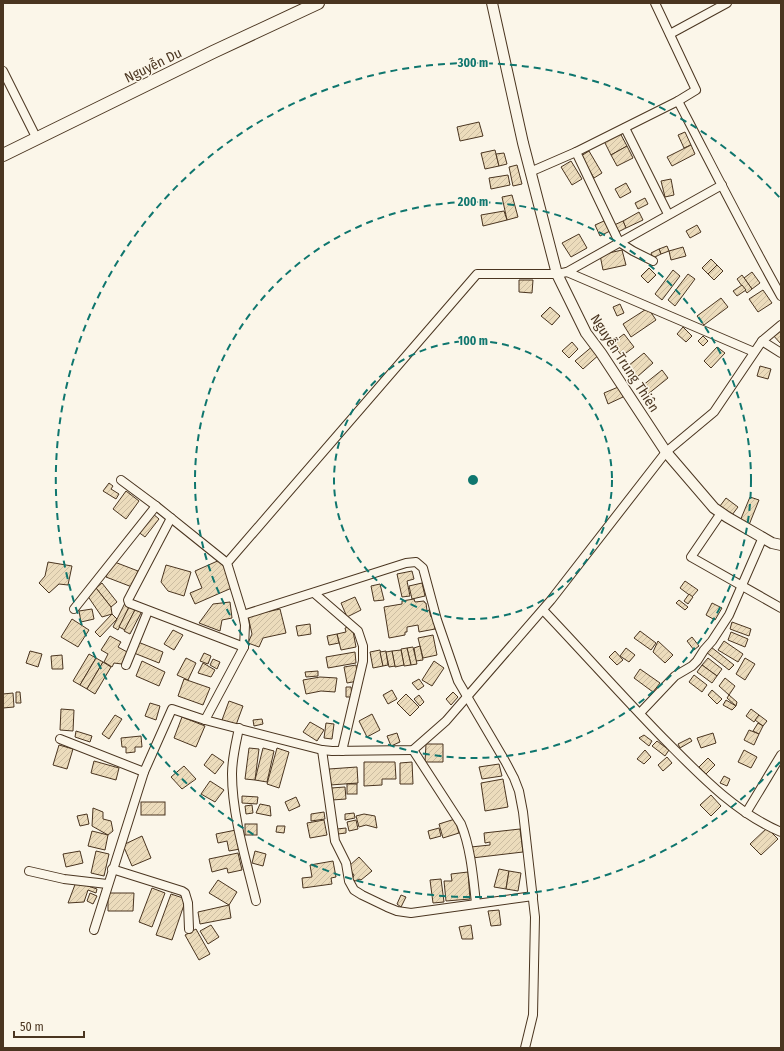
<svg xmlns="http://www.w3.org/2000/svg" width="784" height="1051" font-family="'Fira Sans Condensed',sans-serif">
<defs>
<pattern id="building-hatch" width="6" height="6" patternUnits="userSpaceOnUse"><rect width="6" height="6" fill="#ecdcbc"/><path d="M-1 1l2-2M0 6l6-6M5 7l2-2" fill="none" stroke="#ccbda1"/></pattern>
</defs>
<rect width="100%" height="100%" fill="#fbf6e9"/>
<!-- building -->
<g fill="url(#building-hatch)" stroke="#4a3520">
<polygon points="479,122 483,136 460,141 457,127"/>
<polygon points="685,132 691,145 684,148 678,135"/>
<polygon points="620,133 627,146 611,155 604,141"/>
<polygon points="691,145 695,154 672,166 667,157"/>
<polygon points="627,146 633,158 617,166 611,155"/>
<polygon points="495,150 499,166 485,169 481,153"/>
<polygon points="589,151 602,173 594,178 581,156"/>
<polygon points="504,153 507,164 499,166 496,154"/>
<polygon points="571,161 582,179 572,185 561,167"/>
<polygon points="517,165 522,184 513,186 509,167"/>
<polygon points="508,175 510,185 491,189 489,178"/>
<polygon points="671,179 674,195 665,197 661,181"/>
<polygon points="626,183 631,192 620,198 615,189"/>
<polygon points="512,195 518,217 507,220 502,197"/>
<polygon points="645,198 648,204 638,209 635,203"/>
<polygon points="504,211 507,220 483,226 481,215"/>
<polygon points="639,212 643,220 626,228 623,221"/>
<polygon points="604,221 610,231 600,236 595,225"/>
<polygon points="623,221 626,228 616,233 612,226"/>
<polygon points="697,225 701,232 690,238 686,231"/>
<polygon points="579,234 587,248 571,257 562,243"/>
<polygon points="667,246 669,251 661,254 659,249"/>
<polygon points="683,247 686,256 671,260 669,251"/>
<polygon points="659,249 661,254 653,258 651,253"/>
<polygon points="622,250 626,265 603,270 600,255"/>
<polygon points="711,259 717,265 708,274 702,268"/>
<polygon points="717,265 723,271 714,280 708,274"/>
<polygon points="649,268 656,275 648,283 641,276"/>
<polygon points="673,270 680,276 662,300 655,294"/>
<polygon points="752,272 760,283 752,289 744,278"/>
<polygon points="688,274 695,279 675,306 668,300"/>
<polygon points="742,275 752,289 747,293 737,279"/>
<polygon points="519,280 533,280 532,293 519,292"/>
<polygon points="742,285 746,290 737,296 733,291"/>
<polygon points="763,290 772,303 758,312 749,299"/>
<polygon points="721,298 728,307 704,325 697,316"/>
<polygon points="620,304 624,313 617,316 613,307"/>
<polygon points="550,307 560,316 552,325 541,316"/>
<polygon points="648,308 656,320 631,337 623,324"/>
<polygon points="781,326 781,344 772,334"/>
<polygon points="683,327 692,336 686,342 677,334"/>
<polygon points="624,334 634,347 622,356 612,343"/>
<polygon points="703,336 708,341 703,346 698,341"/>
<polygon points="572,342 578,349 569,358 562,351"/>
<polygon points="594,345 601,353 583,369 575,361"/>
<polygon points="717,347 725,353 711,368 704,361"/>
<polygon points="644,353 653,363 637,377 628,366"/>
<polygon points="760,366 771,369 768,379 757,376"/>
<polygon points="662,370 668,378 648,394 642,386"/>
<polygon points="623,385 623,397 608,404 604,393"/>
<polygon points="109,483 113,486 111,489 119,494 116,499 103,491"/>
<polygon points="126,491 139,501 126,519 113,509"/>
<polygon points="750,497 759,500 749,525 740,521"/>
<polygon points="726,498 738,507 732,515 720,506"/>
<polygon points="152,513 159,519 145,537 137,531"/>
<polygon points="222,559 234,587 195,604 190,593 202,588 195,571"/>
<polygon points="112,561 138,571 132,587 106,577"/>
<polygon points="48,562 72,566 68,585 59,584 49,593 39,583 45,576"/>
<polygon points="166,565 191,572 184,596 168,591 161,582"/>
<polygon points="412,571 414,579 407,581 410,596 402,597 397,574"/>
<polygon points="685,581 698,590 692,597 680,588"/>
<polygon points="102,583 117,602 111,607 96,588"/>
<polygon points="422,583 425,596 412,599 409,586"/>
<polygon points="380,584 384,600 374,601 371,586"/>
<polygon points="96,588 111,607 112,614 102,617 87,595"/>
<polygon points="689,594 693,597 688,604 684,601"/>
<polygon points="355,597 361,610 347,617 341,603"/>
<polygon points="414,599 415,602 424,601 425,603 426,603 427,611 429,610 431,617 434,617 435,629 419,632 418,625 407,627 407,632 405,632 405,635 389,638 384,607 402,604 402,601"/>
<polygon points="679,600 688,607 685,610 676,603"/>
<polygon points="126,601 130,605 118,630 113,627"/>
<polygon points="230,602 232,618 222,620 220,631 199,623 213,604"/>
<polygon points="712,603 722,608 715,620 706,615"/>
<polygon points="130,605 136,608 125,630 119,627"/>
<polygon points="136,608 142,611 130,634 124,631"/>
<polygon points="92,609 94,619 81,622 79,611"/>
<polygon points="280,609 286,633 263,638 259,647 248,643 252,634 248,616"/>
<polygon points="112,614 117,619 100,637 95,632"/>
<polygon points="72,619 89,630 78,647 61,637"/>
<polygon points="732,622 751,629 749,636 730,629"/>
<polygon points="310,624 311,634 298,636 296,626"/>
<polygon points="352,626 356,647 341,650 337,634 346,632 345,628"/>
<polygon points="173,630 183,635 174,650 164,644"/>
<polygon points="640,631 656,643 651,650 634,638"/>
<polygon points="731,632 748,639 745,647 728,640"/>
<polygon points="337,634 339,643 329,645 327,636"/>
<polygon points="433,635 437,655 423,658 418,638"/>
<polygon points="110,636 121,642 118,647 129,653 122,664 114,663 112,667 104,662 108,654 101,650"/>
<polygon points="692,637 699,646 694,650 687,641"/>
<polygon points="658,641 673,655 665,663 653,652"/>
<polygon points="724,641 743,654 738,662 718,650"/>
<polygon points="138,642 163,652 159,663 134,653"/>
<polygon points="420,646 423,660 416,661 414,648"/>
<polygon points="413,647 417,664 411,665 407,648"/>
<polygon points="711,647 734,665 729,670 706,652"/>
<polygon points="407,648 411,665 404,666 401,649"/>
<polygon points="626,648 635,655 629,662 620,656"/>
<polygon points="380,650 383,666 373,668 370,652"/>
<polygon points="401,650 404,665 395,667 392,651"/>
<polygon points="30,651 42,654 38,667 26,663"/>
<polygon points="386,651 388,665 383,666 380,652"/>
<polygon points="392,651 395,666 389,667 386,652"/>
<polygon points="615,651 623,660 617,665 609,657"/>
<polygon points="355,652 356,663 328,668 326,657"/>
<polygon points="204,653 211,656 208,664 200,661"/>
<polygon points="89,654 96,658 80,685 73,681"/>
<polygon points="62,655 63,669 52,669 51,656"/>
<polygon points="96,658 103,662 87,689 80,685"/>
<polygon points="186,658 196,663 188,680 177,675"/>
<polygon points="708,658 722,669 717,676 702,665"/>
<polygon points="745,658 755,664 745,680 736,674"/>
<polygon points="213,659 220,662 217,669 210,665"/>
<polygon points="142,661 165,672 159,686 136,676"/>
<polygon points="434,661 444,668 432,686 422,680"/>
<polygon points="103,662 111,667 95,694 87,689"/>
<polygon points="203,663 215,670 211,677 198,673"/>
<polygon points="356,665 358,681 347,683 344,667"/>
<polygon points="702,665 717,676 712,683 697,672"/>
<polygon points="640,669 660,683 653,692 634,678"/>
<polygon points="318,671 318,676 306,677 305,672"/>
<polygon points="694,675 707,685 702,692 689,682"/>
<polygon points="320,677 337,678 335,692 321,691 306,694 303,680"/>
<polygon points="725,678 735,686 729,695 719,686"/>
<polygon points="184,679 210,688 203,705 178,696"/>
<polygon points="419,679 424,686 418,690 412,683"/>
<polygon points="346,687 351,687 352,697 346,697"/>
<polygon points="392,690 397,699 388,704 383,695"/>
<polygon points="712,690 722,699 717,704 708,695"/>
<polygon points="16,692 20,692 21,703 16,703"/>
<polygon points="453,692 458,697 451,705 446,699"/>
<polygon points="13,693 14,707 3,708 3,694"/>
<polygon points="406,694 419,707 410,716 397,703"/>
<polygon points="419,695 424,702 420,706 414,699"/>
<polygon points="729,695 737,702 736,706 727,698"/>
<polygon points="726,700 736,706 732,710 723,705"/>
<polygon points="229,701 243,706 236,725 222,720"/>
<polygon points="150,703 160,706 156,720 145,716"/>
<polygon points="61,709 74,710 73,731 60,730"/>
<polygon points="751,709 759,715 754,722 746,716"/>
<polygon points="372,714 380,730 367,737 359,721"/>
<polygon points="115,715 122,719 109,739 102,734"/>
<polygon points="759,715 767,721 763,726 755,720"/>
<polygon points="182,717 205,726 196,747 174,738"/>
<polygon points="262,719 263,724 254,726 253,720"/>
<polygon points="310,722 324,730 317,741 303,732"/>
<polygon points="326,723 334,724 332,739 324,738"/>
<polygon points="758,723 763,726 759,734 753,731"/>
<polygon points="749,730 759,734 754,745 744,740"/>
<polygon points="76,731 92,736 90,742 75,737"/>
<polygon points="397,733 400,742 391,746 387,736"/>
<polygon points="713,733 716,743 701,748 697,738"/>
<polygon points="644,735 652,741 649,746 639,738"/>
<polygon points="141,736 142,747 135,747 135,752 126,753 126,747 122,747 121,738"/>
<polygon points="690,738 692,741 680,748 678,744"/>
<polygon points="657,741 669,750 665,756 652,746"/>
<polygon points="426,744 443,744 443,762 425,762"/>
<polygon points="59,745 73,749 67,769 53,765"/>
<polygon points="249,748 259,749 255,780 245,779"/>
<polygon points="263,748 274,751 267,782 255,780"/>
<polygon points="277,748 289,752 279,788 267,784"/>
<polygon points="645,750 651,757 644,764 637,759"/>
<polygon points="744,750 757,757 751,768 738,762"/>
<polygon points="212,754 224,762 215,774 204,765"/>
<polygon points="667,757 672,763 663,771 658,765"/>
<polygon points="708,758 715,765 706,774 699,767"/>
<polygon points="94,761 119,768 116,780 91,773"/>
<polygon points="364,762 395,762 396,779 382,779 382,785 364,786"/>
<polygon points="412,762 413,784 400,784 400,763"/>
<polygon points="499,764 502,776 482,779 479,767"/>
<polygon points="184,766 196,779 182,789 171,777"/>
<polygon points="357,767 358,783 330,785 329,769"/>
<polygon points="724,776 730,779 727,786 720,783"/>
<polygon points="503,779 508,807 485,811 481,783"/>
<polygon points="210,781 224,790 215,802 201,794"/>
<rect x="347" y="784" width="10" height="10"/>
<polygon points="345,787 346,799 332,800 331,788"/>
<polygon points="711,795 721,806 711,816 700,805"/>
<polygon points="242,796 258,797 257,804 242,803"/>
<polygon points="296,797 300,806 289,811 285,802"/>
<rect x="141" y="802" width="24" height="13"/>
<polygon points="260,804 270,806 271,816 256,813"/>
<polygon points="252,805 253,813 246,814 245,806"/>
<polygon points="93,808 103,812 103,819 111,821 113,831 108,835 92,826"/>
<polygon points="324,812 325,819 311,821 311,814"/>
<polygon points="354,813 355,818 345,820 345,814"/>
<polygon points="87,814 89,824 80,826 77,816"/>
<polygon points="364,814 375,816 377,828 366,825 359,827 356,816"/>
<polygon points="455,819 459,833 443,838 439,824"/>
<polygon points="324,820 327,835 310,838 307,823"/>
<polygon points="356,820 358,829 349,831 347,822"/>
<rect x="245" y="824" width="12" height="11"/>
<polygon points="277,826 285,826 284,833 276,832"/>
<polygon points="346,828 346,833 338,834 337,829"/>
<polygon points="439,828 441,836 430,839 428,831"/>
<polygon points="767,828 778,839 761,855 750,844"/>
<polygon points="520,829 523,852 472,858 471,847 490,845 490,842 485,843 484,833"/>
<polygon points="236,830 240,849 229,851 227,841 218,843 216,834"/>
<polygon points="92,831 108,835 105,850 88,846"/>
<polygon points="142,836 151,858 132,866 123,845"/>
<polygon points="80,851 83,863 66,867 63,854"/>
<polygon points="96,851 109,854 104,876 91,873"/>
<polygon points="255,851 266,854 263,866 252,863"/>
<polygon points="238,853 242,870 228,873 227,868 212,872 209,859"/>
<polygon points="359,857 372,871 361,880 359,879 356,881 352,880 354,875 348,867"/>
<polygon points="333,861 336,877 331,878 332,884 303,888 302,878 312,877 310,865"/>
<polygon points="499,869 509,871 506,889 494,887"/>
<polygon points="509,871 521,873 518,891 506,889"/>
<polygon points="468,872 470,899 446,901 444,881 452,881 451,874"/>
<polygon points="441,879 444,902 433,903 430,880"/>
<polygon points="218,880 237,892 229,905 209,893"/>
<polygon points="76,882 97,889 96,893 88,890 84,902 68,903"/>
<polygon points="152,888 165,893 152,927 139,922"/>
<polygon points="90,893 97,896 93,904 87,901"/>
<polygon points="108,893 134,893 133,911 108,911"/>
<polygon points="171,894 186,899 172,940 156,935"/>
<polygon points="401,895 406,897 401,907 397,904"/>
<polygon points="229,905 231,918 200,924 198,912"/>
<polygon points="499,910 501,925 491,926 488,911"/>
<polygon points="211,925 219,937 208,944 200,931"/>
<polygon points="471,925 473,939 462,939 459,927"/>
<polygon points="196,929 210,954 199,960 185,935"/>
</g>
<g fill="none" stroke-linecap="round" stroke-linejoin="round">
<defs>
<g id="minor">
<polyline points="655,3 696,90 678,101"/>
<polyline points="670,34 727,3"/>
<polyline points="3,71 37,139"/>
<polyline points="625,128 668,214"/>
<polyline points="576,152 619,242 633,251 653,261"/>
<path d="M530 172 576 152 678 101C712 166 745 232 781 296"/>
<polyline points="722,185 567,272 754,352"/>
<polyline points="567,272 557,274 477,274 227,563 243,615 245,625 244,647 205,720 322,750 332,751 413,750 446,721 551,600 666,452 714,412 762,341 781,353"/>
<polyline points="762,341 781,325"/>
<polyline points="121,480 156,506 227,563"/>
<polyline points="721,513 691,557 781,608"/>
<polyline points="171,518 128,600 129,603 244,647"/>
<polyline points="314,593 358,631 363,646 363,661 342,751"/>
<polyline points="74,609 156,506"/>
<path d="M543 610C583 652 622 696 663 738 698 773 734 812 781 832"/>
<polyline points="243,615 406,563 416,562 423,568 437,620 458,681 505,761 514,778 519,791 523,812 535,917 533,1015 525,1048"/>
<polyline points="126,665 148,611"/>
<polyline points="640,713 675,676 692,666 697,661 704,650 712,641 729,615 763,537"/>
<path d="M239 728C236 743 232 758 232 774 232 815 246 860 256 901"/>
<polyline points="60,739 144,772"/>
<polyline points="322,750 335,841 346,863 349,881 354,890 362,895 387,907 397,911 411,913 533,896"/>
<path d="M413 750 461 824C471 849 473 877 476 903"/>
<polyline points="746,813 781,755"/>
<polyline points="112,869 182,891 185,893 188,903 189,929"/>
<polyline points="29,871 64,879 107,884"/>
<polyline points="94,930 144,772 172,709 205,720"/>
</g>
<polyline id="tertiary" points="492,3 523,143 557,274 586,333 601,353 666,452 714,508 727,517 772,543 781,545"/>
<polyline id="secondary" points="3,155 213,52 318,3"/>
</defs>
<!-- minor casing -->
<use href="#minor" stroke="#4a3520" stroke-width="10"/>
<!-- tertiary casing -->
<use href="#tertiary" stroke="#4a3520" stroke-width="12"/>
<!-- secondary casing -->
<use href="#secondary" stroke="#4a3520" stroke-width="14"/>
<!-- minor -->
<use href="#minor" stroke="#fbf6e9" stroke-width="8"/>
<!-- tertiary -->
<use href="#tertiary" stroke="#fbf6e9" stroke-width="10"/>
<!-- secondary -->
<use href="#secondary" stroke="#fbf6e9" stroke-width="12"/>
</g>
<!-- distance rings -->
<g fill="none" stroke="#0f766e" stroke-width="2" stroke-dasharray="7 5">
<circle cx="473" cy="480" r="139"/>
<circle cx="473" cy="480" r="278"/>
<path d="M780 762A417 417 0 1 1 780 198"/>
</g>
<g text-anchor="middle" stroke-width="3" stroke-linejoin="round" paint-order="stroke">
<!-- street labels -->
<g font-size="14" fill="#4a3520" stroke="#fbf6e9">
<text transform="translate(153 65) rotate(-26)" y="5">Nguyễn Du</text>
<text transform="translate(625 363) rotate(57)" y="5">Nguyễn Trung Thiên</text>
</g>
</g>
<circle cx="473" cy="480" r="6" fill="#0f766e" stroke="#fbf6e9" stroke-width="2"/>
<g font-size="12" text-anchor="middle" font-weight="bold" fill="#0f766e" stroke="#fbf6e9" stroke-width="3" stroke-linejoin="round" paint-order="stroke">
<text x="473" y="67">300 m</text>
<text x="473" y="206">200 m</text>
<text x="473" y="345">100 m</text>
</g>
<!-- border -->
<rect width="784" height="1051" fill="none" stroke="#4a3520" stroke-width="8"/>
<!-- scale -->
<path d="M14 1031v6h70v-6" fill="none" stroke="#4a3520" stroke-width="2"/>
<text x="20" y="1031" font-size="12" fill="#4a3520" stroke="#fbf6e9" stroke-width="3" paint-order="stroke">50 m</text>
</svg>
